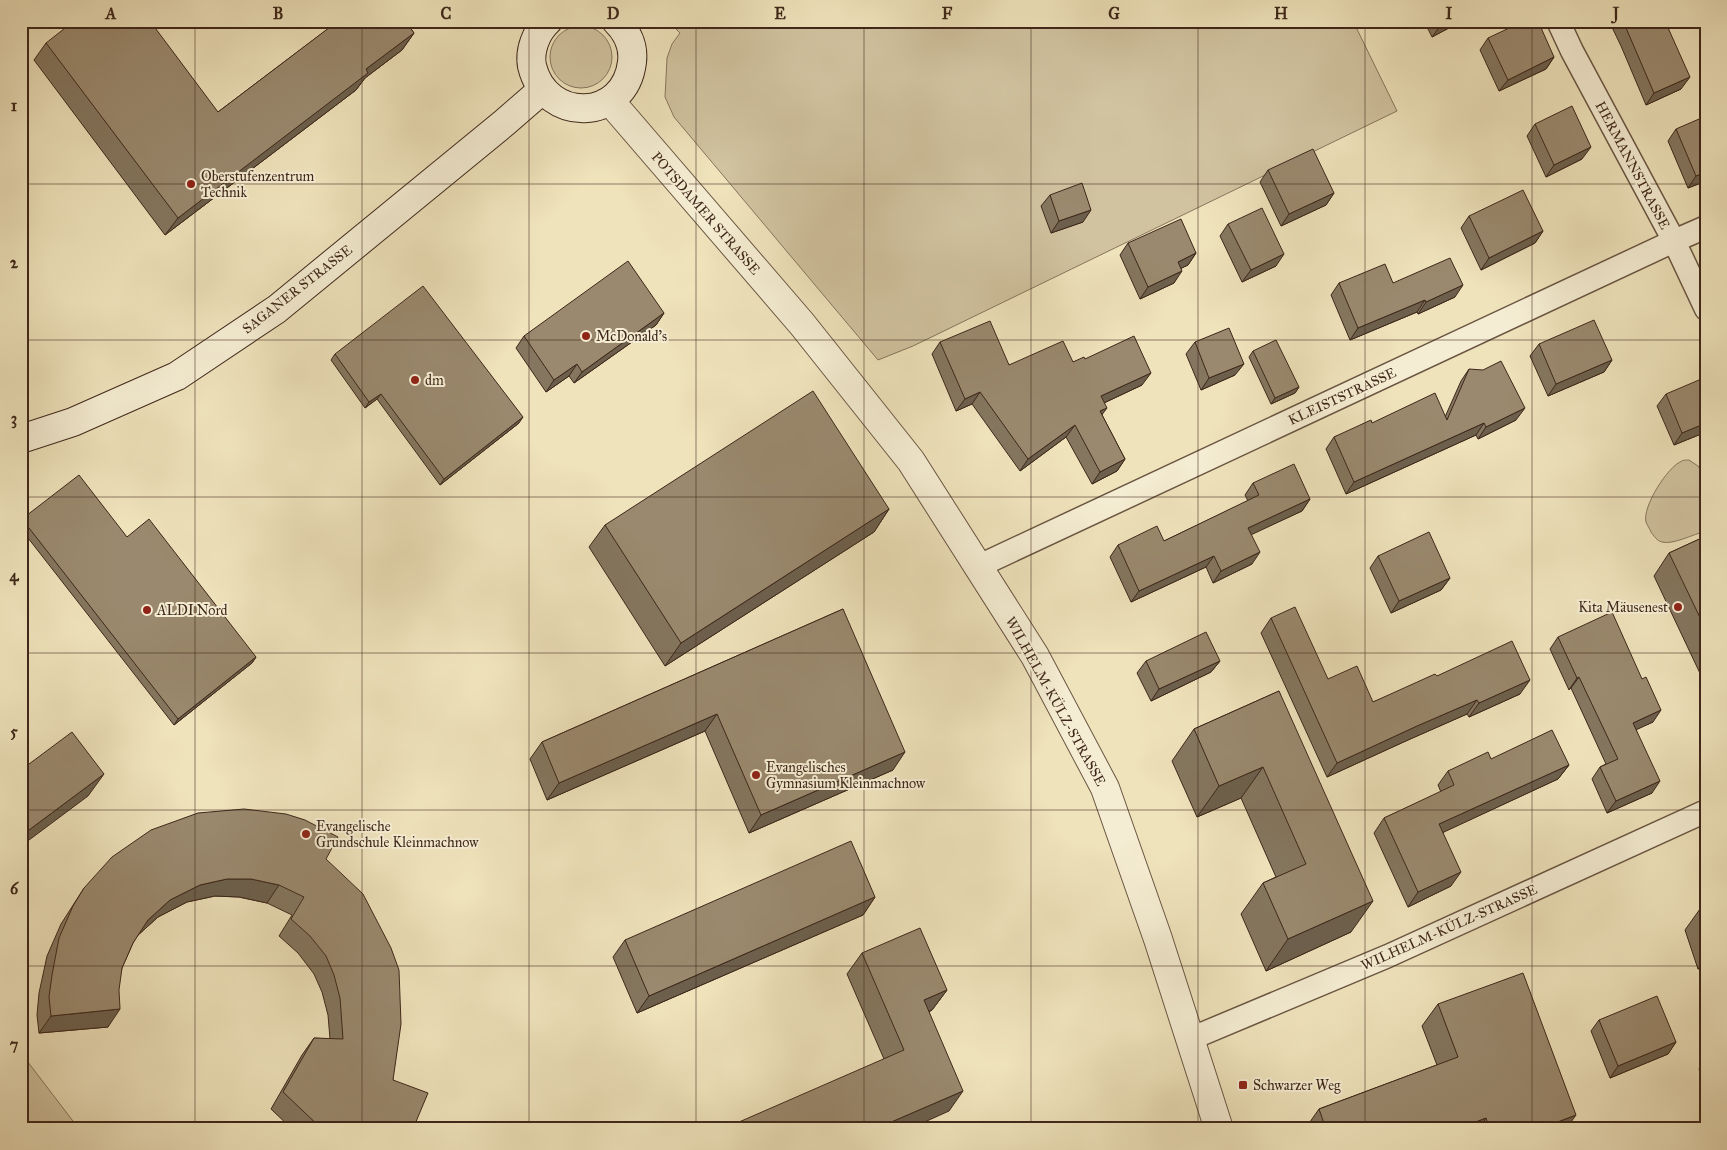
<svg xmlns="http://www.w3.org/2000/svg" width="1727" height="1150" font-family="'IM FELL Great Primer',serif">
<rect width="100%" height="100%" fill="#efe3bc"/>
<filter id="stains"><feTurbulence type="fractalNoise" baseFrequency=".004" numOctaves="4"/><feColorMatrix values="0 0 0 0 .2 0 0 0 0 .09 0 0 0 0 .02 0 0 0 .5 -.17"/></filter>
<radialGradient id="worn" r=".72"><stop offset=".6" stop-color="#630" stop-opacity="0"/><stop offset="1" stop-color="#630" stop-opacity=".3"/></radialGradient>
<!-- green -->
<g fill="#d1c3a0" stroke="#88755d">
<polygon points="668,21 1353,21 1397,111 913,346 878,360 674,117 665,97 667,58 672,44 680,33"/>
<circle cx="581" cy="57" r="31"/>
<path d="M1689 460 1698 466 1706 478V531C1694 534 1673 545 1662 542 1657 541 1654 536 1651 532 1650 529 1647 525 1646 522 1642 507 1668 466 1682 461 1682 460 1689 460 1689 460Z"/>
<polygon points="21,1053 79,1129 21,1129"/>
</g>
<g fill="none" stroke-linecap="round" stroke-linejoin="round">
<defs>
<g id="minor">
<polyline points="1558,21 1572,51 1674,241 1706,309"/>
<polyline points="979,566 1674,241 1706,227"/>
<polyline points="1190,1039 1388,956 1706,811"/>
</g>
<polyline id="tertiary" points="610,101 802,324 911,461 1035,656 1105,788 1158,939 1219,1129"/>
<g id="secondary">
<path d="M548 21C536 32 529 51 532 66 546 124 625 122 632 62 634 46 627 32 616 21"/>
<polyline points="21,439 73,422 177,376 277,309 504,123 542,90"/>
</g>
</defs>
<!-- minor casing -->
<use href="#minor" stroke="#6a5642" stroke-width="25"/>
<!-- tertiary casing -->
<use href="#tertiary" stroke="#6a5642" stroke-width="30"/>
<!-- secondary casing -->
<use href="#secondary" stroke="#3e271a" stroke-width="30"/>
<!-- minor -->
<use href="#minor" stroke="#f5edd3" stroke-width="22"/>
<!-- tertiary -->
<use href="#tertiary" stroke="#f5edd3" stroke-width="28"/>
<!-- secondary -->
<use href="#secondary" stroke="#f5edd3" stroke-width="28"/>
</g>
<!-- wall -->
<g fill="#84765f" stroke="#3e271a">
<polygon points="182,21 194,21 186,27"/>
<polygon points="331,21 405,21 414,33 402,50 365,78 356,90 165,235 34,60 46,43 218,112 333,25"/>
<polygon points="1424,21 1462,21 1432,37"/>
<polygon points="1609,21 1679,21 1668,27 1681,89 1646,105 1621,46"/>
<polygon points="1488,38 1554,57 1546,69 1499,91 1480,50"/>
<polygon points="1535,124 1582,159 1546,177 1527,136"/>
<polygon points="1676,129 1706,181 1688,188 1668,141"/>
<polygon points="1268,170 1334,193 1326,205 1281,226 1260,182"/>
<polygon points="1050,195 1083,222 1051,233 1041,206"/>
<polygon points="1469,216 1543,231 1535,243 1481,270 1461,228"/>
<polygon points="1228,224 1276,266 1242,282 1220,236"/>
<polygon points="1128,243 1196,253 1188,265 1181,268 1174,283 1140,299 1120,255"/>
<polygon points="1339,283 1393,283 1455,297 1418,314 1417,312 1350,340 1331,295"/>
<polygon points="664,313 656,325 574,383 569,376 546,392 516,348 524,336"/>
<polygon points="940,342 1009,365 1073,362 1085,359 1142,385 1104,403 1102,415 1125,459 1117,471 1092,484 1066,437 1020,471 972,404 956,411 932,354"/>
<polygon points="1195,342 1235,375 1201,390 1186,354"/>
<polygon points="1539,344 1612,360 1604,372 1548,396 1530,356"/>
<polygon points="1253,351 1299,387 1295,393 1271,404 1249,357"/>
<polygon points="335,354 519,423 440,485 377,399 365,408 331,360"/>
<polygon points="1469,369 1516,420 1478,439 1476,435 1346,494 1326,449 1334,437 1372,423 1445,417 1461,381"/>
<polygon points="1666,394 1706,432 1674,445 1657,406"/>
<polygon points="1253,483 1310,499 1302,511 1251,534 1252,564 1213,583 1206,567 1131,602 1110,557 1118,545 1164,541 1248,501 1245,495"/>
<polygon points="889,509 874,532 665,666 589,547 605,525"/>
<polygon points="22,519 127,537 256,657 252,663 174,725 21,529 21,521"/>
<polygon points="1706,536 1706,686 1654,576 1669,553"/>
<polygon points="1378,556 1450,578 1441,590 1391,613 1370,568"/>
<polygon points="843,609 893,770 749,833 705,731 547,800 530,759 542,742"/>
<polygon points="1271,618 1328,679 1373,702 1437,676 1520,694 1469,717 1467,714 1408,740 1327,777 1261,633"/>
<polygon points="1558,637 1653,722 1636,729 1652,793 1607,813 1592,779 1600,767 1606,764 1571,688 1569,690 1550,649"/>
<polygon points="1146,661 1220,661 1211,672 1151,701 1137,673"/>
<polygon points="1279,691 1351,932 1266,971 1241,914 1263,883 1276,877 1241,798 1197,817 1172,761 1194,729"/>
<polygon points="1491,759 1569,765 1558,779 1443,832 1451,886 1408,907 1374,833 1384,818 1441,792 1438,785 1448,771"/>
<polygon points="326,859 393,1080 412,1129 292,1129 271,1109 302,1055 314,1038 330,1039 328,1015 322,992 314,974 298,953 279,936 292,915 267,903 239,897 215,896 187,902 158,917 138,935 133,943 122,968 108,1027 39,1033 37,1015 39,993 47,956 61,924 84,888"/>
<polygon points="875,897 863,915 637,1013 613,957 625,940"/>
<polygon points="1706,907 1706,966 1698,969 1685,930 1700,909"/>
<polygon points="862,953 947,990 932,1010 929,1012 949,1111 884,1059 847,974"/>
<polygon points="1438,1004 1566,1129 1305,1129 1319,1109 1437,1065 1422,1026"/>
<polygon points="1599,1020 1676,1042 1668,1054 1610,1078 1591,1031"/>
<polygon points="1706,1058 1706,1086 1699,1069"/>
</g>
<!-- shaded-wall -->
<g fill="#6c604d" stroke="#3e271a">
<polygon points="190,21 194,21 186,27"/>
<polygon points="1448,21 1462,21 1432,37 1441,25"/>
<polygon points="1664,21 1679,21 1657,32"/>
<polygon points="414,33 402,50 365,78 356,90 165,235 178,218 366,69"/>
<polygon points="1554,57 1546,69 1499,91 1508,80"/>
<polygon points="1690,77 1681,89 1646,105 1654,93"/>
<polygon points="1591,147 1582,159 1546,177 1554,165"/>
<polygon points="1706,172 1706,181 1688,188 1696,176"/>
<polygon points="1334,193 1326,205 1281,226 1289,214"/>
<polygon points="1091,210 1083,222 1051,233 1059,221"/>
<polygon points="1543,231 1535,243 1481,270 1489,258"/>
<polygon points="1196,253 1188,265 1170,274 1178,262"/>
<polygon points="1284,254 1276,266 1242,282 1251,270"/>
<polygon points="1182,271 1174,283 1140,299 1148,287"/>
<polygon points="1463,285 1455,297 1418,314 1426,302"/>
<polygon points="1425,300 1417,312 1350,340 1358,328"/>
<polygon points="664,313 656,325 574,383 582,372"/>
<polygon points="1612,360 1604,372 1548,396 1556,384"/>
<polygon points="577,364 569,376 546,392 554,380"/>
<polygon points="1244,364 1235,375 1201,390 1209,378"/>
<polygon points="1151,373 1142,385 1093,408 1101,396"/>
<polygon points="1299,387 1295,393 1271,404 1275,398"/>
<polygon points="980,392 972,404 956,411 965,399"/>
<polygon points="381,394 377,399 365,408 369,402"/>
<polygon points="1107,408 1098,420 1100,411"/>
<polygon points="1525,408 1516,420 1478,439 1486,427"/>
<polygon points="523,417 519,423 440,485 444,479"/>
<polygon points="1484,423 1476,435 1346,494 1354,482"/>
<polygon points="1706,423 1706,432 1674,445 1682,433"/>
<polygon points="1075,425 1066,437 1020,471 1028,459"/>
<polygon points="1125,459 1117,471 1092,484 1100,472"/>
<polygon points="1310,499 1302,511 1240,540 1248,528"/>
<polygon points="889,509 874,532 665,666 681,643"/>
<polygon points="1260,552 1252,564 1213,583 1221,571"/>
<polygon points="1214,556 1206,567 1131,602 1139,591"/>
<polygon points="1450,578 1441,590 1391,613 1399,601"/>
<polygon points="256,657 252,663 174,725 178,719"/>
<polygon points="1220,661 1211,672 1151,701 1159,689"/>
<polygon points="1579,677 1571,688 1569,690 1577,678"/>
<polygon points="1530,680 1520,694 1469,717 1479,703"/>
<polygon points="1477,700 1467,714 1408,740 1327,777 1337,763 1417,726"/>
<polygon points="1661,710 1653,722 1625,735 1633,723"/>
<polygon points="717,714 705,731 547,800 559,783"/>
<polygon points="905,752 893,770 749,833 761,815"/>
<polygon points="1569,765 1558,779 1429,839 1439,824"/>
<polygon points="1263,767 1241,798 1197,817 1219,786"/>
<polygon points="104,774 88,796 21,846 21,836"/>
<polygon points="1660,781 1652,793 1607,813 1616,801"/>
<polygon points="1461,872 1451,886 1408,907 1418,892"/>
<polygon points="227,879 251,879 279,885 267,903 239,897 215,896 187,902 158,917 136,937 148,920 170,900 200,885"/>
<polygon points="875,897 863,915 637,1013 649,996"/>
<polygon points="1373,901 1351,932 1266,971 1288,939"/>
<polygon points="1706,957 1706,966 1698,969"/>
<polygon points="947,990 932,1010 910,1020 924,1000"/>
<polygon points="120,1009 108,1027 39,1033 51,1016"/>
<polygon points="1676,1042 1668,1054 1610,1078 1618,1066"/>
<polygon points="963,1091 949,1111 909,1129 875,1129"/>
<polygon points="1576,1115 1566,1129 1539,1129"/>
<polygon points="1486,1118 1479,1129 1457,1129"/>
</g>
<!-- building -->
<g fill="#9a896e" stroke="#3e271a">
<polygon points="74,21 150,21 218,112 338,21 405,21 414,33 366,69 368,73 178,218 46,43"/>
<polygon points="1439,21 1448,21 1441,25"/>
<polygon points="1524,21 1538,21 1554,57 1508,80 1488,38"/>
<polygon points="1623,21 1665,21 1690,77 1654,93"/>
<polygon points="1572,106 1591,147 1554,165 1535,124"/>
<polygon points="1706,116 1706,172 1696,176 1676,129"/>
<polygon points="1313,149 1334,193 1289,214 1268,170"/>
<polygon points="1082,183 1091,210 1059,221 1050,195"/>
<polygon points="1523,190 1543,231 1489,258 1469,216"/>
<polygon points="1262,208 1284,254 1251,270 1228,224"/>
<polygon points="1181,219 1196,253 1178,262 1182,271 1148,287 1128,243"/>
<polygon points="1450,258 1463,285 1426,302 1425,300 1358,328 1339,283 1385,264 1393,283"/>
<polygon points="628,261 664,313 582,372 577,364 554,380 524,336"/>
<polygon points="423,286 523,417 444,479 381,394 369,402 335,354"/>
<polygon points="1594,320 1612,360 1556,384 1539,344"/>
<polygon points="990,321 1009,365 1063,341 1073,362 1084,357 1085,359 1134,336 1151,373 1101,396 1107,408 1100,411 1125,459 1100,472 1075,425 1028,459 980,392 965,399 940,342"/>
<polygon points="1229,328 1244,364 1209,378 1195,342"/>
<polygon points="1276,340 1299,387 1275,398 1253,351"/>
<polygon points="1501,361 1525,408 1486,427 1484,423 1354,482 1334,437 1371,420 1372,423 1435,393 1447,420 1469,369 1483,370"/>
<polygon points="1706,377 1706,423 1682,433 1666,394"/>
<polygon points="813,391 889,509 681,643 605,525"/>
<polygon points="1294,464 1310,499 1248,528 1260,552 1221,571 1214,556 1139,591 1118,545 1157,526 1164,541 1259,495 1253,483"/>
<polygon points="79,475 127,537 149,519 256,657 178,719 22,519"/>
<polygon points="1429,532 1450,578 1399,601 1378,556"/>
<polygon points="1706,536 1706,630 1669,553"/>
<polygon points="1295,607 1328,679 1357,666 1373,702 1435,674 1437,676 1512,641 1530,680 1479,703 1477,700 1417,726 1337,763 1271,618"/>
<polygon points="843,609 905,752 761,815 717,714 559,783 542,742"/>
<polygon points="1612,612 1642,679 1646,677 1661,710 1633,723 1660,781 1616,801 1600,767 1618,759 1579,677 1577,678 1558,637"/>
<polygon points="1206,632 1220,661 1159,689 1146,661"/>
<polygon points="1279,691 1373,901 1288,939 1263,883 1306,864 1263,767 1219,786 1194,729"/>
<polygon points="1552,730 1569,765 1439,824 1461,872 1418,892 1384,818 1454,785 1448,771 1488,752 1491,759"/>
<polygon points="72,732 104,774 21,836 21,770"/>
<polygon points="244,809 286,814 305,820 338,837 326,859 363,894 391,948 399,970 401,1024 393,1080 428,1093 415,1124 412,1129 362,1129 352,1122 348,1129 322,1129 283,1092 314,1038 343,1039 340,998 334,975 326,956 310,936 291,919 304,897 279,885 251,879 227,879 200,885 170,900 148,920 133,943 122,968 119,990 120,1009 51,1016 49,997 52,975 59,938 73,906 84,888 112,857 151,830 198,813"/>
<polygon points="851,841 875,897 649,996 625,940"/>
<polygon points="1706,907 1706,927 1700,909"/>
<polygon points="920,928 947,990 924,1000 963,1091 875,1129 723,1129 904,1050 862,953"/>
<polygon points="1523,973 1576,1115 1539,1129 1490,1129 1486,1118 1457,1129 1326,1129 1319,1109 1458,1057 1438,1004"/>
<polygon points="1657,996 1676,1042 1618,1066 1599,1020"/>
</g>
<!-- grid -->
<path fill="none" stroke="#3e271a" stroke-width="1" stroke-opacity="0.55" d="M195 21V1129M362 21V1129M529 21V1129M696 21V1129M864 21V1129M1031 21V1129M1198 21V1129M1365 21V1129M1532 21V1129M21 184H1706M21 340H1706M21 497H1706M21 653H1706M21 810H1706M21 966H1706"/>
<!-- markers -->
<g fill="#8f2418" stroke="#f5edd3" stroke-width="2">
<circle cx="191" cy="184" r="5"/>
<circle cx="586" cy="336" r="5"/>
<circle cx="415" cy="380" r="5"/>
<circle cx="1678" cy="607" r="5"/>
<circle cx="147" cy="610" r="5"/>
<circle cx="756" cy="775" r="5"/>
<circle cx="306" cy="834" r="5"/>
<rect x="1238" y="1080" width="10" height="10" rx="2.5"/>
</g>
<g text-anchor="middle" stroke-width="4" stroke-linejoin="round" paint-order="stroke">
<!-- street labels -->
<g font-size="14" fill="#3e271a" stroke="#f5edd3">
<text transform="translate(1633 165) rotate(62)" y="5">HERMANNSTRASSE</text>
<text transform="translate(706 213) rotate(49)" y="5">POTSDAMER STRASSE</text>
<text transform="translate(297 289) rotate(-38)" y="5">SAGANER STRASSE</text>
<text transform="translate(1342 396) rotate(-25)" y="5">KLEISTSTRASSE</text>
<text transform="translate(1056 701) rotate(61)" y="5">WILHELM-KÜLZ-STRASSE</text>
<text transform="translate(1449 927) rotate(-24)" y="5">WILHELM-KÜLZ-STRASSE</text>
</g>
<!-- poi labels -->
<g font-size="14" fill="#3e271a" stroke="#f5edd3" text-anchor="start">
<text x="201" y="181">Oberstufenzentrum<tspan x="201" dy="16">Technik</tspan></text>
<text x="596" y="341">McDonald's</text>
<text x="425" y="385">dm</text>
<text x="1668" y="612" text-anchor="end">Kita Mäusenest</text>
<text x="157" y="615">ALDI Nord</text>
<text x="766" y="772">Evangelisches<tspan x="766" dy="16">Gymnasium Kleinmachnow</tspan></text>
<text x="316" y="831">Evangelische<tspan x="316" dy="16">Grundschule Kleinmachnow</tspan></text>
<text x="1253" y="1090">Schwarzer Weg</text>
</g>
</g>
<!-- margin -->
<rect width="1727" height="1150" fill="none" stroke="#efe3bc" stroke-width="55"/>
<rect x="28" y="28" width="1672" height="1094" fill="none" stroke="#3e271a" stroke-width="2"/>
<g font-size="16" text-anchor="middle" font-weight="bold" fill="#3e271a">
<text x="111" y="19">A</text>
<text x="278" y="19">B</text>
<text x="446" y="19">C</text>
<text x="613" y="19">D</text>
<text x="780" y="19">E</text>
<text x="947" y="19">F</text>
<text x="1114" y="19">G</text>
<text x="1281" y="19">H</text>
<text x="1449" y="19">I</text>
<text x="1616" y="19">J</text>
<text x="14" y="111">1</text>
<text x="14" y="268">2</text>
<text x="14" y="424">3</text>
<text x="14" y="581">4</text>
<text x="14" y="737">5</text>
<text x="14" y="894">6</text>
<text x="14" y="1050">7</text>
</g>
<rect width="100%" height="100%" filter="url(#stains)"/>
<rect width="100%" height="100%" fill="url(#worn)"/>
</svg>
